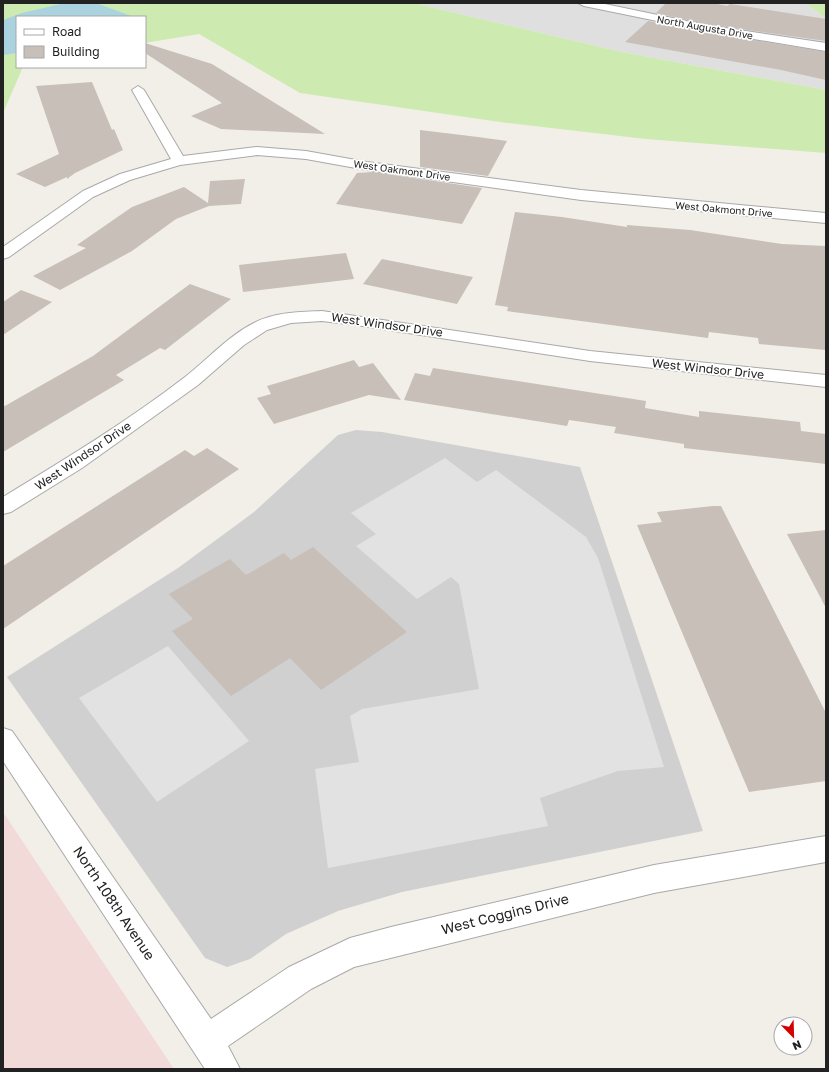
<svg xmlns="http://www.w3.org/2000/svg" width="829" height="1072" font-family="'Golos Text',sans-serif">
<rect width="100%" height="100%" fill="#f2efe9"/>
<!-- residential -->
<polygon fill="#e0dfdf" points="413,3 806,3 826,19 826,90 622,52"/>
<!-- commercial -->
<polygon fill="#f2dad9" points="3,812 174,1069 3,1069"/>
<!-- religious -->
<polygon fill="#d0d0d0" points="356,430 382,432 580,467 703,831 402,892 338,911 286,934 250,959 227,967 205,958 7,677 178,568 254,512 338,435"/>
<!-- grass -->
<g fill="#cdebb0">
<polygon points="3,3 413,3 622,52 826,90 826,153 646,139 507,123 300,93 199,34 145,43 145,17 17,17 17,67 23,67 3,113"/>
<polygon points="806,3 826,3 826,19"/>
</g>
<!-- parking -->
<g fill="#e2e2e2">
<polygon points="445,458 477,482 496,470 586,537 598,558 664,767 618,771 540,798 548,826 328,868 315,769 359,762 350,716 362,709 479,689 459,584 451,577 417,599 356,546 376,534 351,513"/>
<polygon points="168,646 249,741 157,802 79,698"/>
</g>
<!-- water -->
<polygon fill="#aad3df" points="65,3 96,3 134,17 17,17 17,53 3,55 3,20 22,13"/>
<!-- building -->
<g fill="#c7bfb8">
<polygon points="666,3 712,3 727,6 730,4 826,19 826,41 706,24 656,13"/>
<polygon points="648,21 706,32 826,52 826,80 781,70 625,42"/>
<polygon points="145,43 212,64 325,134 221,129 191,116 222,103 145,53"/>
<polygon points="92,82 112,130 114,129 123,150 75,173 67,179 67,177 45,187 16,174 59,154 36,86"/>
<polygon points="420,130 478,137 507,141 488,176 420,167"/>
<polygon points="373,172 482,188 462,224 336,204 357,173"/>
<polygon points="245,179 241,204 209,206 176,219 132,251 60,290 33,276 86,248 77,245 132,207 184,187 208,203 210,181"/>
<polygon points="515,212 562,217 627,227 627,225 690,230 782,244 826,246 826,350 759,344 758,338 709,332 708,338 507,311 508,307 495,305"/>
<polygon points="346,253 354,279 243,292 239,265"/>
<polygon points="382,259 447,272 473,277 457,304 363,284"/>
<polygon points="190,284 231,299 165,350 160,348 116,375 124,380 3,452 3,407 93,356"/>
<polygon points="21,290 52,302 3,335 3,302"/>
<polygon points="354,360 359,367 373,363 401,400 369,395 274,424 257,398 271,394 267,386"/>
<polygon points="433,368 646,401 645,408 699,417 699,411 800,422 801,431 826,434 826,464 684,448 684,444 614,433 616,427 569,420 567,426 404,400 415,373 430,376"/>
<polygon points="207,448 239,469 3,629 3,566 185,450 194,456"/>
<polygon points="713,506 721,506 826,713 826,781 749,792 637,525 662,522 657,512"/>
<polygon points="826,530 826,608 787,534"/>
<polygon points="313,547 407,632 321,690 290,658 231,696 172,631 193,619 169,594 230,559 246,575 284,553 291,560"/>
</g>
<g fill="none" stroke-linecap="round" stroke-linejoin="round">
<defs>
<g id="minor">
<polygon points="578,3 600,3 706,25 826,43 826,51 706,31 584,6"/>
<polygon points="138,86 144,90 183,156 257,147 306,151 367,162 581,190 826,213 826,223 581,200 367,170 306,159 257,155 180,165 130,180 93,197 9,257 3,259 3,247 83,191 120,174 171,159 132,90"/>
<path d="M322 311 590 351 826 375V387L590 361 356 325 322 321 291 323 267 330 244 345 198 385 82 468 11 512 3 514V497C64 460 128 421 185 377 208 359 228 336 254 323 274 312 300 312 322 311Z"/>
<polygon points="3,728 12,731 211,1019 289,967 350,938 391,927 654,865 826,836 826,862 654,893 354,967 311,989 228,1046 240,1069 205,1069 3,761"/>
</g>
</defs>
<!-- minor casing -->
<use href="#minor" stroke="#a9a9a9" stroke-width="2"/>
<!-- minor -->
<use href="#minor" fill="#fff" fill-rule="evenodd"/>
</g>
<g text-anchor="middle" stroke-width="3.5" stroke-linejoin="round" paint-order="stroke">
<!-- far-street labels -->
<g font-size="10" fill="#222" stroke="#fff">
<text transform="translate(705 27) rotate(10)" y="4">North Augusta Drive</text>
<text transform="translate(402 170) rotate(8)" y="4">West Oakmont Drive</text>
<text transform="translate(724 209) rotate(5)" y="4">West Oakmont Drive</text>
</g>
<!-- street labels -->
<g font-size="12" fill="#222" stroke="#fff">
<text transform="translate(387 325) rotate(8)" y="4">West Windsor Drive</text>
<text transform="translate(708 369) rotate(6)" y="4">West Windsor Drive</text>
<text transform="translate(83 456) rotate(-34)" y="4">West Windsor Drive</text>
</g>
<!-- near-street labels -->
<g font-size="14" fill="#222" stroke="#fff">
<text transform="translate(114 903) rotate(56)" y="5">North 108th Avenue</text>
<text transform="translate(505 914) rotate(-14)" y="5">West Coggins Drive</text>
</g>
</g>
<!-- border -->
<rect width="829" height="1072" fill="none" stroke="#222222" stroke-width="8"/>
<!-- legend -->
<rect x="16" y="16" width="130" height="52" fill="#ffffff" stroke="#a7a7a7"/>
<rect x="24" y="29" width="20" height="6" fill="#ffffff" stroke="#a7a7a7"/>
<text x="52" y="36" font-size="12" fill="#222222">Road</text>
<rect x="24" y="46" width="20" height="12" fill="#c7bfb8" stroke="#a7a7a7"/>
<text x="52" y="56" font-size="12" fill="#222222">Building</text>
<!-- north arrow -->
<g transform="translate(793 1036) rotate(157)"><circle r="19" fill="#ffffff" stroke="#a7a7a7"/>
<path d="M0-3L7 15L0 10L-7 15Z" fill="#d40000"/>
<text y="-6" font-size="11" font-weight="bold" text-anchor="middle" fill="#222222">N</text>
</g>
</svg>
